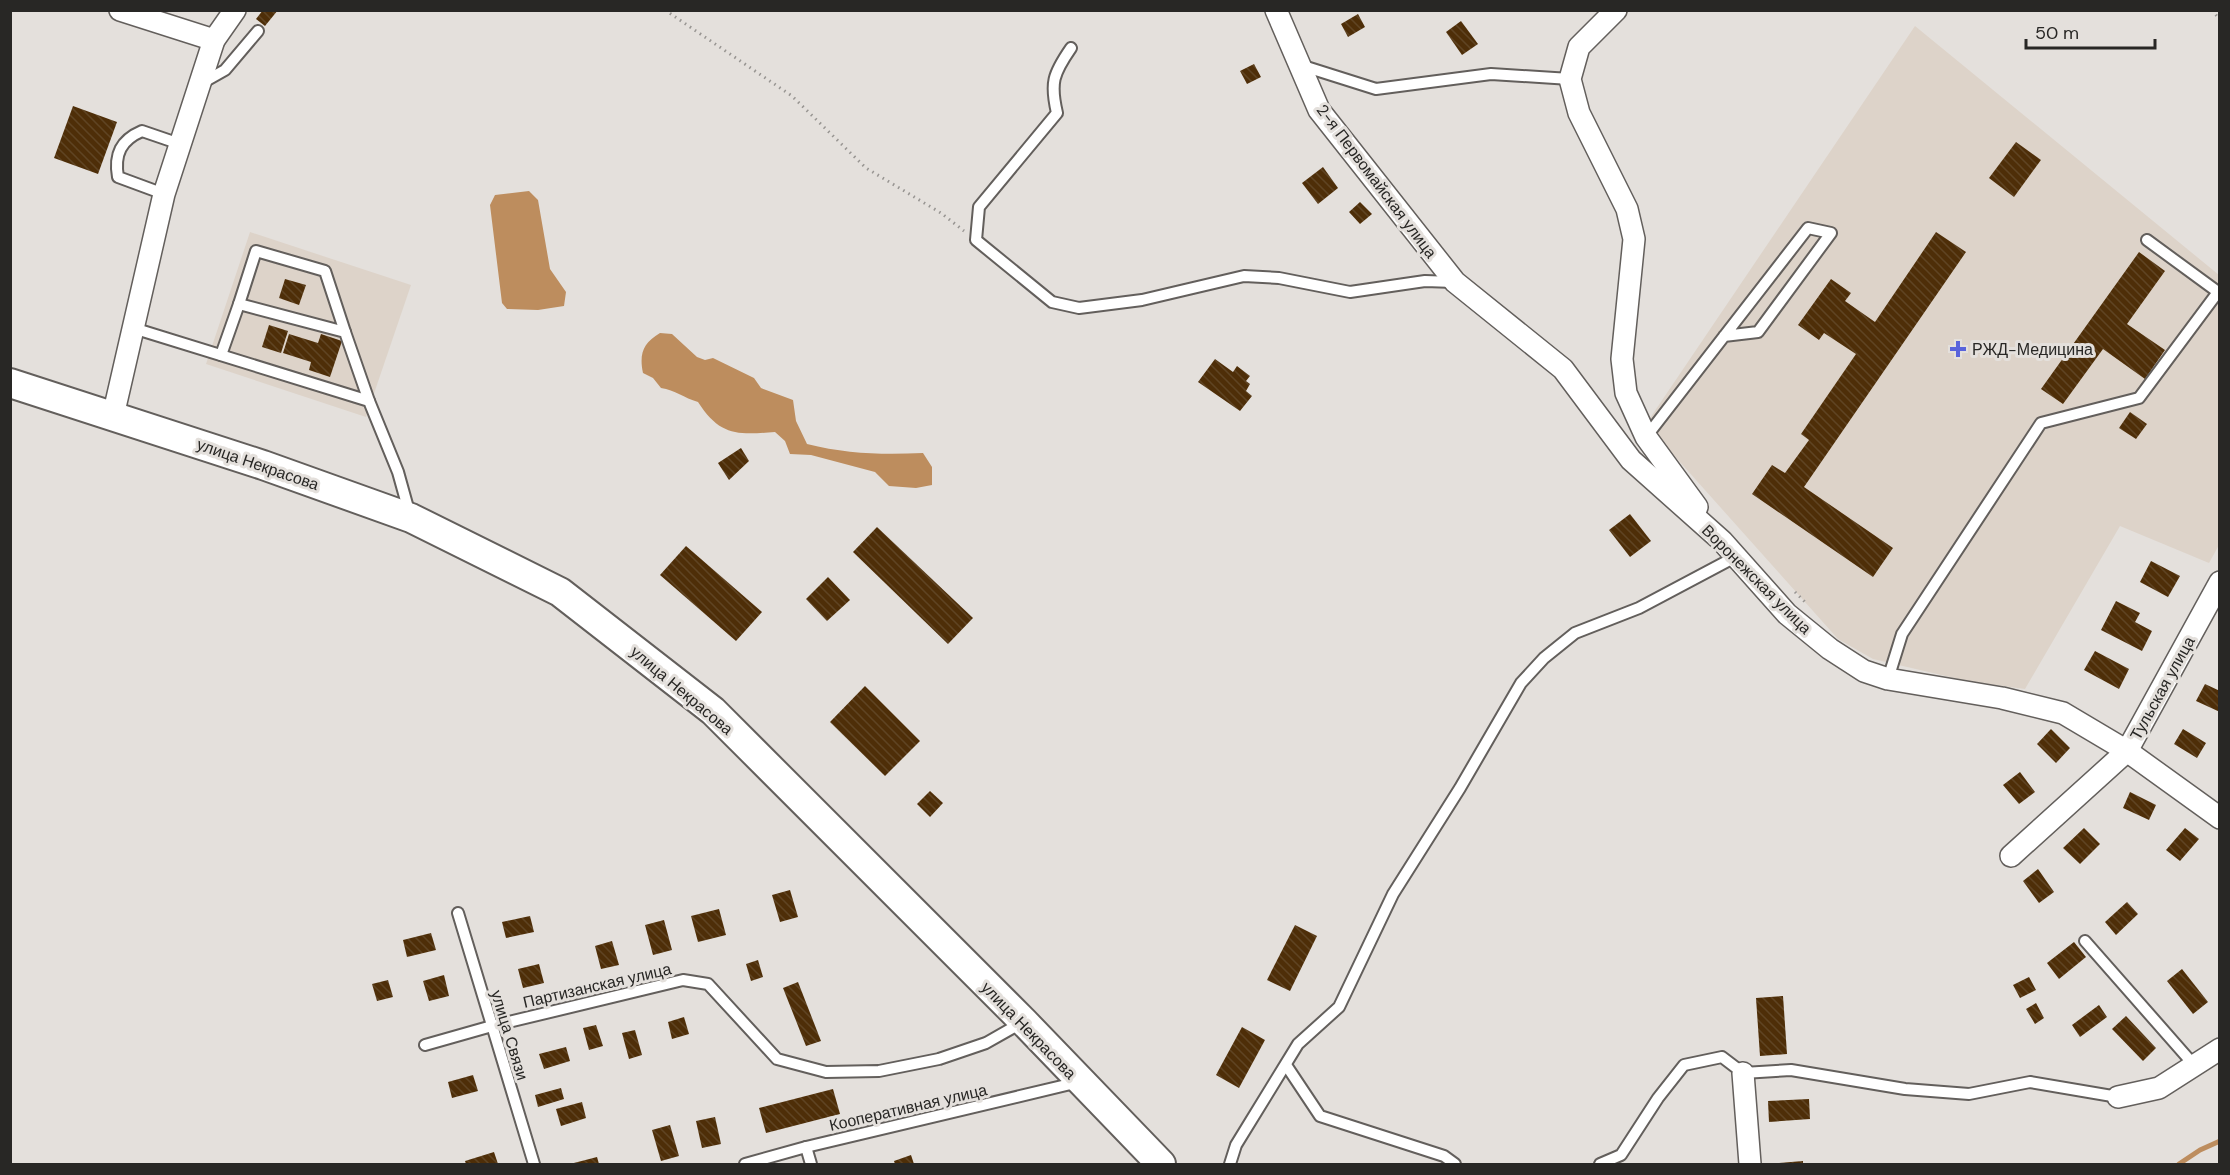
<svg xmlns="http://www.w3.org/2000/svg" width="2230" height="1175" font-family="'DM Sans',sans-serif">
<defs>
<pattern id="building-back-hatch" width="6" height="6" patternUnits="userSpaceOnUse" patternTransform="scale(1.5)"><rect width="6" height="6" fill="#4e2e08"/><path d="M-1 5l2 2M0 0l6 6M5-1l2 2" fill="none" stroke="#5f4423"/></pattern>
</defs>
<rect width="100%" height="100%" fill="#e4e0dc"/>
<!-- built -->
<g fill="#ddd3c9">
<polygon points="1915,26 2219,275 2219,545 2209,563 2120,526 2025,689 1967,681 1873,659 1838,639 1646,424"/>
<polygon points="250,232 411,285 366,417 206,364"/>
</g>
<!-- water -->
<g fill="#bd8d5e">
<polygon points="529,191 538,200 550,269 566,292 564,306 538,310 507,309 502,303 490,205 495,195"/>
<path d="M660 333 672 334 697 357 705 360 713 358 754 378 761 388 793 400 796 421 807 444C847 454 883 455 923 453L932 467V485L916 488 889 486 875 472 811 455 790 454 785 441 775 432C737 435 720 436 698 402 684 398 675 390 661 388L653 378 643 373C639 354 643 343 660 333Z"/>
</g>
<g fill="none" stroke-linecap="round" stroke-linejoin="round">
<!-- stream -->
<polyline stroke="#bd8d5e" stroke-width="5" points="2179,1164 2200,1150 2220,1141"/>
</g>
<!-- building -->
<g fill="url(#building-back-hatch)">
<polygon points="263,10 278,10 265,26 256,19"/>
<polygon points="1358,14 1365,27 1348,37 1341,24"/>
<polygon points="1461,21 1478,44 1462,55 1446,32"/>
<polygon points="1254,64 1261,77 1247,84 1240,71"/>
<polygon points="73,106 117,122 98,174 54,158"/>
<polygon points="2016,142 2041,160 2014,197 1989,178"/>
<polygon points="1323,167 1338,188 1318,204 1302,183"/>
<polygon points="1360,202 1372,214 1360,224 1349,212"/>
<polygon points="1936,232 1966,252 1804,487 1893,548 1873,577 1752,494 1772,465 1785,473 1809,440 1801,434 1856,354 1824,333 1819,340 1798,325 1831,279 1851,293 1845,301 1875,322"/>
<polygon points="2139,252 2165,271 2127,324 2165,350 2145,379 2103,349 2063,404 2041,389"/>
<polygon points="285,279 306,285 299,305 279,298"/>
<polygon points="269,325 288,331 281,353 262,347"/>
<polygon points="289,334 318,343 321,334 342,341 330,377 309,370 311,362 283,353"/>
<polygon points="1215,359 1233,372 1237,366 1250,376 1246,381 1250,384 1246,391 1252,396 1240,411 1198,382"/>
<polygon points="2130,412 2147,424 2136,439 2119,428"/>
<polygon points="741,448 749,461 729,480 718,463"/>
<polygon points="1630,514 1651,541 1630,557 1609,530"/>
<polygon points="877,527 973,618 948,644 853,552"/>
<polygon points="686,546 762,612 736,641 660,575"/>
<polygon points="2151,561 2180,576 2168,597 2140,582"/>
<polygon points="828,577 850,600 827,621 806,599"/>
<polygon points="2116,601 2140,613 2135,622 2152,631 2142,651 2101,630"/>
<polygon points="2095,651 2129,669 2119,689 2084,670"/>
<polygon points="2205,684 2220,691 2220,712 2196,701"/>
<polygon points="865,686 920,741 885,776 830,722"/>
<polygon points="2051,729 2070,748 2056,763 2037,744"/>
<polygon points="2183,729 2206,743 2197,758 2174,744"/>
<polygon points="2020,772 2035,792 2019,804 2003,785"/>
<polygon points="930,791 943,803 930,817 917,804"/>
<polygon points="2130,792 2156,805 2149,820 2123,808"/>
<polygon points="2084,828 2100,844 2080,864 2063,848"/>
<polygon points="2185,828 2199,839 2180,861 2166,850"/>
<polygon points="2038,869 2054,892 2039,903 2023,881"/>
<polygon points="790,890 798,917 780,922 772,895"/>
<polygon points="2127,902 2138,914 2116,935 2105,922"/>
<polygon points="719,909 726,935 698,942 691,916"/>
<polygon points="530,916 534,932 506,938 502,922"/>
<polygon points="664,920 672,950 653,955 645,925"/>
<polygon points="1295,925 1317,936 1290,991 1267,980"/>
<polygon points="431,933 436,950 407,957 403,940"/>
<polygon points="612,941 619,965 601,969 595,946"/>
<polygon points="2074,942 2086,957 2059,979 2047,963"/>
<polygon points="758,960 763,977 751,981 746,964"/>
<polygon points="539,964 544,983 523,988 518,969"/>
<polygon points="2182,969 2208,1002 2193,1014 2167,981"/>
<polygon points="444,975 449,996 429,1001 423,981"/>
<polygon points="2029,977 2036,990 2020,998 2013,985"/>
<polygon points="388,980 393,997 377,1001 372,984"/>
<polygon points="798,982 821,1041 806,1046 783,988"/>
<polygon points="1783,996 1787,1054 1760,1056 1756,998"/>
<polygon points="2036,1003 2044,1018 2035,1024 2026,1009"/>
<polygon points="2099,1005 2107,1017 2080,1037 2072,1025"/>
<polygon points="2126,1016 2156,1048 2143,1061 2112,1029"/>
<polygon points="684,1017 689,1034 672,1039 668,1022"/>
<polygon points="596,1025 603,1046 589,1050 583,1028"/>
<polygon points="1242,1027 1265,1040 1239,1088 1216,1075"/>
<polygon points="635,1030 642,1055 629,1059 622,1033"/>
<polygon points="566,1047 570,1061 544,1069 539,1054"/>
<polygon points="473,1075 478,1091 452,1098 448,1082"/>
<polygon points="561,1088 564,1099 538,1107 535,1095"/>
<polygon points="833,1089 840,1114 766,1133 759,1108"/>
<polygon points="1809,1099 1810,1119 1769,1122 1768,1101"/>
<polygon points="582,1102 586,1118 561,1126 556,1109"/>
<polygon points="715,1117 721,1144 702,1148 696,1121"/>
<polygon points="670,1125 679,1156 661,1161 652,1130"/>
<polygon points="494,1152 498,1164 466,1164 465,1161"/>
<polygon points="911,1155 914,1164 895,1164 894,1161"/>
<polygon points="597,1157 599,1164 570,1164"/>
<polygon points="1803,1161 1803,1164 1780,1164 1779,1163"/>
</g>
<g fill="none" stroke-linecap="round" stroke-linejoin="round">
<defs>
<g id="lane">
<path d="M1071 48C1053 74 1050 83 1057 113L979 207 976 240 1052 302 1079 308 1142 300 1244 276 1279 278 1350 292 1425 281 1454 282"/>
<polyline points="1300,65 1376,89 1491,74 1570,79"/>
<polyline points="202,83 225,70 258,31"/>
<path d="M164 194 118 177C114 154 121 140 142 131L180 144"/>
<polyline points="239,304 256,251 325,271 345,332"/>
<polyline points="133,328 369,401 398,472 410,515"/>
<polyline points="221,355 239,304 345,332 369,401"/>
<polyline points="1646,437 1808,228 1831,233 1758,332 1724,336"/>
<polyline points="1888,679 1902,634 2041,423 2139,398 2218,292 2147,240"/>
<polyline points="458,913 534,1164"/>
<polyline points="2085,941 2194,1065"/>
<polyline points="425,1045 492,1026 683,980 708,984 777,1059 826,1072 879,1071 939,1059 986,1043 1023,1022"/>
<polyline points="1286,1065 1320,1116 1444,1156 1455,1164"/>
<polyline points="806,1147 811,1164"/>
<polyline points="745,1164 806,1147 1079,1082"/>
<polyline points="1230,1164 1236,1145 1298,1044 1339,1007 1393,894 1460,788 1521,683 1544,658 1575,633 1639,608 1737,556"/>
<polyline points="1600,1164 1621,1155 1658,1098 1684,1065 1722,1057 1743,1073 1791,1070 1905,1089 1969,1094 2030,1082 2118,1097"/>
</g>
<g id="street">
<polyline points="120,10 214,40"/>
<polyline points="1276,10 1319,110 1455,282 1563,369 1631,460 1722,541 1787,614 1830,649 1864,671 1888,679 2002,698 2063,713 2127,751 2220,818"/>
<polyline points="1616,10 1579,47 1570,79 1579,113 1627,209 1634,239 1622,359 1626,393 1646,437 1697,507"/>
<polyline points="113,416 164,194 214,40 235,10"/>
<polyline points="2011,856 2127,751 2220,582"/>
<polyline points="1743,1073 1750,1164"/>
<polyline points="2118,1097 2159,1088 2220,1049"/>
</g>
<polyline id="secondary" points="10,383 263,465 411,518 560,592 713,711 1024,1022 1161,1164"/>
</defs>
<!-- lane casing -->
<use href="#lane" stroke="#635f5c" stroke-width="14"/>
<!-- street casing -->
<use href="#street" stroke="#635f5c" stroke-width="24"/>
<!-- secondary casing -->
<use href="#secondary" stroke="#635f5c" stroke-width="32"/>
<!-- path -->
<g stroke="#989592" stroke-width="3" stroke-dasharray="1.5 4.5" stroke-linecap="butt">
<polyline points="665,10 792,96 866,168 941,213 964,231"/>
<polyline points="2212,10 2220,20"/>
<polyline points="1795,592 1805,602"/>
</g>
<!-- lane -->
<use href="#lane" stroke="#fff" stroke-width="10"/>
<!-- street -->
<use href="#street" stroke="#fff" stroke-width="21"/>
<!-- secondary -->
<use href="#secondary" stroke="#fff" stroke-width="28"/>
</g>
<!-- markers -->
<path fill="#5963db" stroke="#e4e0dc" stroke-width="2" d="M1955 340h6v6h6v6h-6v6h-6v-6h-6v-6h6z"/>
<g text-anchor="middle" stroke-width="6" stroke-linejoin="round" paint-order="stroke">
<!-- street labels -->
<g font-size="16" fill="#282725" stroke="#e4e0dc">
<text transform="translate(1377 181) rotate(53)" y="6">2-я Первомайская улица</text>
<text transform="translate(258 464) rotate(19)" y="6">улица Некрасова</text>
<text transform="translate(1757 579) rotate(45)" y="6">Воронежская улица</text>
<text transform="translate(2162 688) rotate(-61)" y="6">Тульская улица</text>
<text transform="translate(682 690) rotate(40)" y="6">улица Некрасова</text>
<text transform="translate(597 985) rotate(-13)" y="6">Партизанская улица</text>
<text transform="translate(1029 1030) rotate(46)" y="6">улица Некрасова</text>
<text transform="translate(510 1035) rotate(73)" y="6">улица Связи</text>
<text transform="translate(908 1107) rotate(-13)" y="6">Кооперативная улица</text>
</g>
<!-- poi labels -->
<g font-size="16" fill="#282725" stroke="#e4e0dc" text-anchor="start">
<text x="1972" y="355">РЖД-Медицина</text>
</g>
</g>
<!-- border -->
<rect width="2230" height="1175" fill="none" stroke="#282725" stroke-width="24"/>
<!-- scale -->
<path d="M2026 39v9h129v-9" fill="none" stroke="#282725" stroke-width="3"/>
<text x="2035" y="39" font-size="18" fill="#282725" stroke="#e4e0dc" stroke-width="4.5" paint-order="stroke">50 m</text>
</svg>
